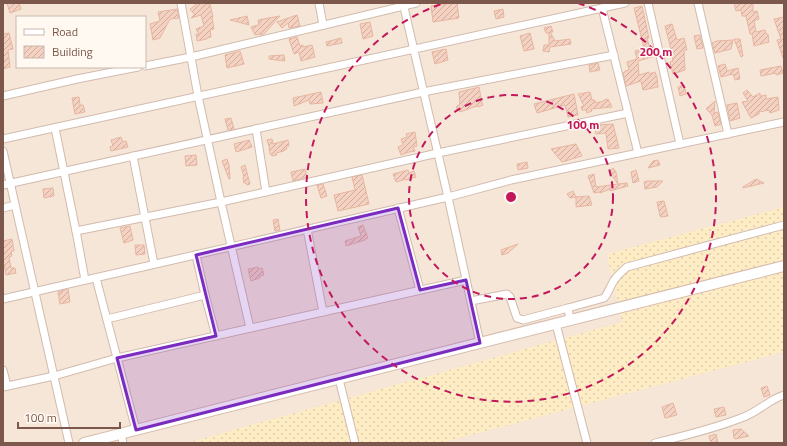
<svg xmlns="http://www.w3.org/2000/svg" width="787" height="446" font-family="'Titillium Web',sans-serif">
<defs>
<pattern id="sand-dots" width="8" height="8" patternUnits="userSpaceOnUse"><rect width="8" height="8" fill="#feecc4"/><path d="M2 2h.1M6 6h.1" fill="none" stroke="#dca" stroke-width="1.8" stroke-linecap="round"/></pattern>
<pattern id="building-hatch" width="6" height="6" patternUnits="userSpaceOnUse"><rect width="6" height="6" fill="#f4d1c1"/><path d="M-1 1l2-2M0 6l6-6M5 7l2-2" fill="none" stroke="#cbac9f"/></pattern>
</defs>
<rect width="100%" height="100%" fill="#fef5eb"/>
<!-- residential -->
<path fill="#f6e6d8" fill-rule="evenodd" d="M3 3H784V443H3ZM17 17H145V67H17Z"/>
<!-- sand -->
<polygon fill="url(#sand-dots)" points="784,207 784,352 441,443 187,443 622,322 607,254"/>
<!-- building -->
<g fill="url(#building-hatch)" stroke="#e8b6a0">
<polygon points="7,3 19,3 21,9 10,13"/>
<polygon points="195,3 204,3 205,4 210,4 213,17 212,17 214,29 210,30 211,37 207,38 207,39 197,41 196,34 199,34 196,29 204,26 201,15 191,18 195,14 194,14 190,9 196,5"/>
<polygon points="451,3 457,3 459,18 433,22 431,6"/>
<polygon points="734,3 753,3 753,12 757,11 759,19 754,21 756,32 765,30 766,34 768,34 769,42 754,46 752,34 750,34 746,16 742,16 741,10 736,11"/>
<polygon points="642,6 649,38 647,38 652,57 638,61 639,75 649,72 649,74 655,72 657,77 658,87 643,90 641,81 626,86 623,73 625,72 625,71 629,70 627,62 637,59 635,51 644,48 634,8"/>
<polygon points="177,9 179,18 170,19 160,38 153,40 150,24 160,21 158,12"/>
<polygon points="503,9 504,17 496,19 494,11"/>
<polygon points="297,15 300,26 289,28 288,23 282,28 277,22"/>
<polygon points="247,16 249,25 230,20"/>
<polygon points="280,16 264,34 260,35 260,34 255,35 251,27 258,25 259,25 258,20"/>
<polygon points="784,17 784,58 783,58 777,40 781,39 774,19"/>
<polygon points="370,22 373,36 363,39 360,24"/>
<polygon points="672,24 677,40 684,38 687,50 684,50 685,70 673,74 670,62 673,61 669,41 665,26"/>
<polygon points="551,26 553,32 550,32 555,41 570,39 571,44 550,47 549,52 543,51 544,45 549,45 549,33 546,33 544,28"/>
<polygon points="9,33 13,49 8,50 10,67 3,69 3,34"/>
<polygon points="530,33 534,49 524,51 520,36"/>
<polygon points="700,35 703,48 697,49 694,36"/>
<polygon points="297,37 300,46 303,45 303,47 312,45 315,57 301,61 299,52 294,54 289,39"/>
<polygon points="341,38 342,43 327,46 326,42"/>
<polygon points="734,39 740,39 743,56 741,57"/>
<polygon points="733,40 731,49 715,53 712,43 717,41"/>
<polygon points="446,49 448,60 435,64 432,52"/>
<polygon points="240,51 244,64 227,68 225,55"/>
<polygon points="284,55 285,61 269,59 269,56"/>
<polygon points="598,63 600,70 590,72 589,65"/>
<polygon points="725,64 727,71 738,68 740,79 735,80 733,74 721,77 718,66"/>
<polygon points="781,66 783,73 776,75 776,73 761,76 760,70"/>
<polygon points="684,85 686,94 680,96 678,87"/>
<polygon points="479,87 481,98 480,98 483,105 478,107 477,106 460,112 456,107 460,104 459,92"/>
<polygon points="747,90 753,97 760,93 760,96 766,95 766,99 778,97 779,110 770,113 769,110 759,112 759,114 751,118 742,102 748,101 743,93"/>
<polygon points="321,92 323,103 310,104 309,100 294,106 293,98"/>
<polygon points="590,92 592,100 595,100 595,103 604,101 604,100 608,99 612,107 591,109 592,111 587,113 586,110 582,110 581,107 584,106 578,94"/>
<polygon points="574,94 578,115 568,117 565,105 537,113 534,104"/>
<polygon points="79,97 80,105 83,105 85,112 75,114 72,98"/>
<polygon points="715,101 714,113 718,112 721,124 715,126 712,115 706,109"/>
<polygon points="737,103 740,118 730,121 727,105"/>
<polygon points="231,118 234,129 228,130 225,119"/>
<polygon points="613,124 619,148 608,149 606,133 596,134 595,129 599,129 598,125"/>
<polygon points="415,132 417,146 413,147 415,151 409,152 401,155 398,147 403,145 401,139 407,137 406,134"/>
<polygon points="121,137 123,142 126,141 128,147 111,151 110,147 113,146 111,140"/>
<polygon points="272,139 273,144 288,140 289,146 286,146 287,149 284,150 284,151 276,153 277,155 272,156 271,154 270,154 269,149 270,149 267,140"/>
<polygon points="249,140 252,147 236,152 234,144"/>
<polygon points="576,144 582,156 562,162 551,149"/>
<polygon points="196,155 197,165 186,166 185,156"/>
<polygon points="227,159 229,165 230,179 229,179 222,161"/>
<polygon points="658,160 660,165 648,168 653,161"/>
<polygon points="527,162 528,168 518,170 517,164"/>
<polygon points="245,165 250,184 247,185 246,183 244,183 243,177 244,177 241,167"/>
<polygon points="613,168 616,172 618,184 627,183 628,186 610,191 610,189 600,193 600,192 594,193 588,176 594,174 596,187 618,184 609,172"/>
<polygon points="305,169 307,177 293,181 291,172"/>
<polygon points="408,170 409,173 414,171 416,177 406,180 406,179 396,182 393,174"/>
<polygon points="636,170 639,181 633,183 631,172"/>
<polygon points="362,175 369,204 338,211 334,195 355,190 352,177"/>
<polygon points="756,179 764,183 743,188 743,187"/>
<polygon points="647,181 663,181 657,187 645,189 644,182"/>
<polygon points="323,184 327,196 321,198 317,185"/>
<polygon points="53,188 54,196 44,198 43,189"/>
<polygon points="573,191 576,197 589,196 592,205 576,207 576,197 570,198 567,194"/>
<polygon points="664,201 668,216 661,217 660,216 657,202"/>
<polygon points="278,219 280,230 275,231 273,220"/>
<polygon points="363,225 368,238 365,239 365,240 346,246 345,241 361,236 358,227"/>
<polygon points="130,226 133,240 124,243 120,228"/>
<polygon points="12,239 14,251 11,251 12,256 9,257 11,268 15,268 16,273 6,275 4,264 3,264 3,241"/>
<polygon points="518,244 508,253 502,255 501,250"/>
<polygon points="135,245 144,245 145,254 136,255"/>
<polygon points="258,267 258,269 262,268 264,275 260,276 260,278 251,281 248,269"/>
<polygon points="68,289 70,302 60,304 58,292"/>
<polygon points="767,386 770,395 764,397 761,388"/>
<polygon points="673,403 677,415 665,418 662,407"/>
<polygon points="724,407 726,415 716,417 714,409"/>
<polygon points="741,429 749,436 735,439 735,438 734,438 733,430"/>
<polygon points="716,434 718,443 711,443 709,436"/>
</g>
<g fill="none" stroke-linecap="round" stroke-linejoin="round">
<defs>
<g id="street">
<polyline points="181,3 198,96 221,202 250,328"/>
<polyline points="319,3 323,25"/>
<polyline points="403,3 448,197 480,343"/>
<polyline points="648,3 680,144"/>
<polyline points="698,3 728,134"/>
<polyline points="602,8 638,153"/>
<polyline points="145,66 191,57 416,3"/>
<polyline points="3,96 77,79 138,67"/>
<polyline points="55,128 76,231 85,280"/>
<polyline points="256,129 266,192"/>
<polyline points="3,139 625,3"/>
<polyline points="3,151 69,443"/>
<polyline points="133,156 154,264"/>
<polyline points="3,185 423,92 614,55"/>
<polyline points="3,208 15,205"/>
<polyline points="398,208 420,290"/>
<polyline points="307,229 323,312"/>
<polyline points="76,231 221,202 438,153 628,113"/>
<polyline points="196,255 205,295 216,336"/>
<polyline points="96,278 136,430"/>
<polyline points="3,299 448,197 511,180 784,122"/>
<polyline points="471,301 507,294 510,297 517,318 523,320 568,308"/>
<polyline points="107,319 205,295"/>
<path d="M570 320 568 308 604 298C608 294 609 289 612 284 615 277 621 272 627 267L784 225"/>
<polyline points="556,324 587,443"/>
<polyline points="3,370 7,386"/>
<polyline points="339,379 355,443"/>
<polyline points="3,387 54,376 117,358 466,280"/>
<polyline points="121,434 123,443"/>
<path d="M655 443C684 436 713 429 741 418 757 413 768 400 784 395"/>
</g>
<polyline id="secondary" points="84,443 784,266"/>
</defs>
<!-- street casing -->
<use href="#street" stroke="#d2bbae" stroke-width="9"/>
<!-- secondary casing -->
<use href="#secondary" stroke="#d7bdae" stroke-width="12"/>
<!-- street -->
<use href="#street" stroke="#fff" stroke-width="7"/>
<!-- secondary -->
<use href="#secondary" stroke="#fff" stroke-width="10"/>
</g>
<!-- marked area -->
<path fill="#7b2cbf" fill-opacity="0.2" stroke="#7b2cbf" stroke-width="3" stroke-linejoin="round" d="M398 208 420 290 466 280 480 343 136 430 117 358 216 336 196 255Z"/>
<!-- distance rings -->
<g fill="none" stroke="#c2185b" stroke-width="2" stroke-dasharray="7 5">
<circle cx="511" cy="197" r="102"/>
<path d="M578 3A205 205 0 1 1 444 3"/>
</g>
<circle cx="511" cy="197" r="6" fill="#c2185b" stroke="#fff9f2" stroke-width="2"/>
<g font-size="12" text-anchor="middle" font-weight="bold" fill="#c2185b" stroke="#fff9f2" stroke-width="3" stroke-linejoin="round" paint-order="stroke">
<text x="656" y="56">200 m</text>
<text x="583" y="129">100 m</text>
</g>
<!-- border -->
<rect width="787" height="446" fill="none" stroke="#7b584b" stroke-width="8"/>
<!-- legend -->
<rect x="16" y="16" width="130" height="52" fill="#fff9f2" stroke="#cab9af"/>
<rect x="24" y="29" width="20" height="6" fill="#ffffff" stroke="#cab9af"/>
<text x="52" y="36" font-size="12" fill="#7b584b">Road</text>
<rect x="24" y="46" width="20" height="12" fill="url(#building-hatch)" stroke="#cab9af"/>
<text x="52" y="56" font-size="12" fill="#7b584b">Building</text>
<!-- scale -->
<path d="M18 422v6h102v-6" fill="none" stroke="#7b584b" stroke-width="2"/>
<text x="24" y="422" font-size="12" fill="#7b584b" stroke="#fff9f2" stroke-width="3" paint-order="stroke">100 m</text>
</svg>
